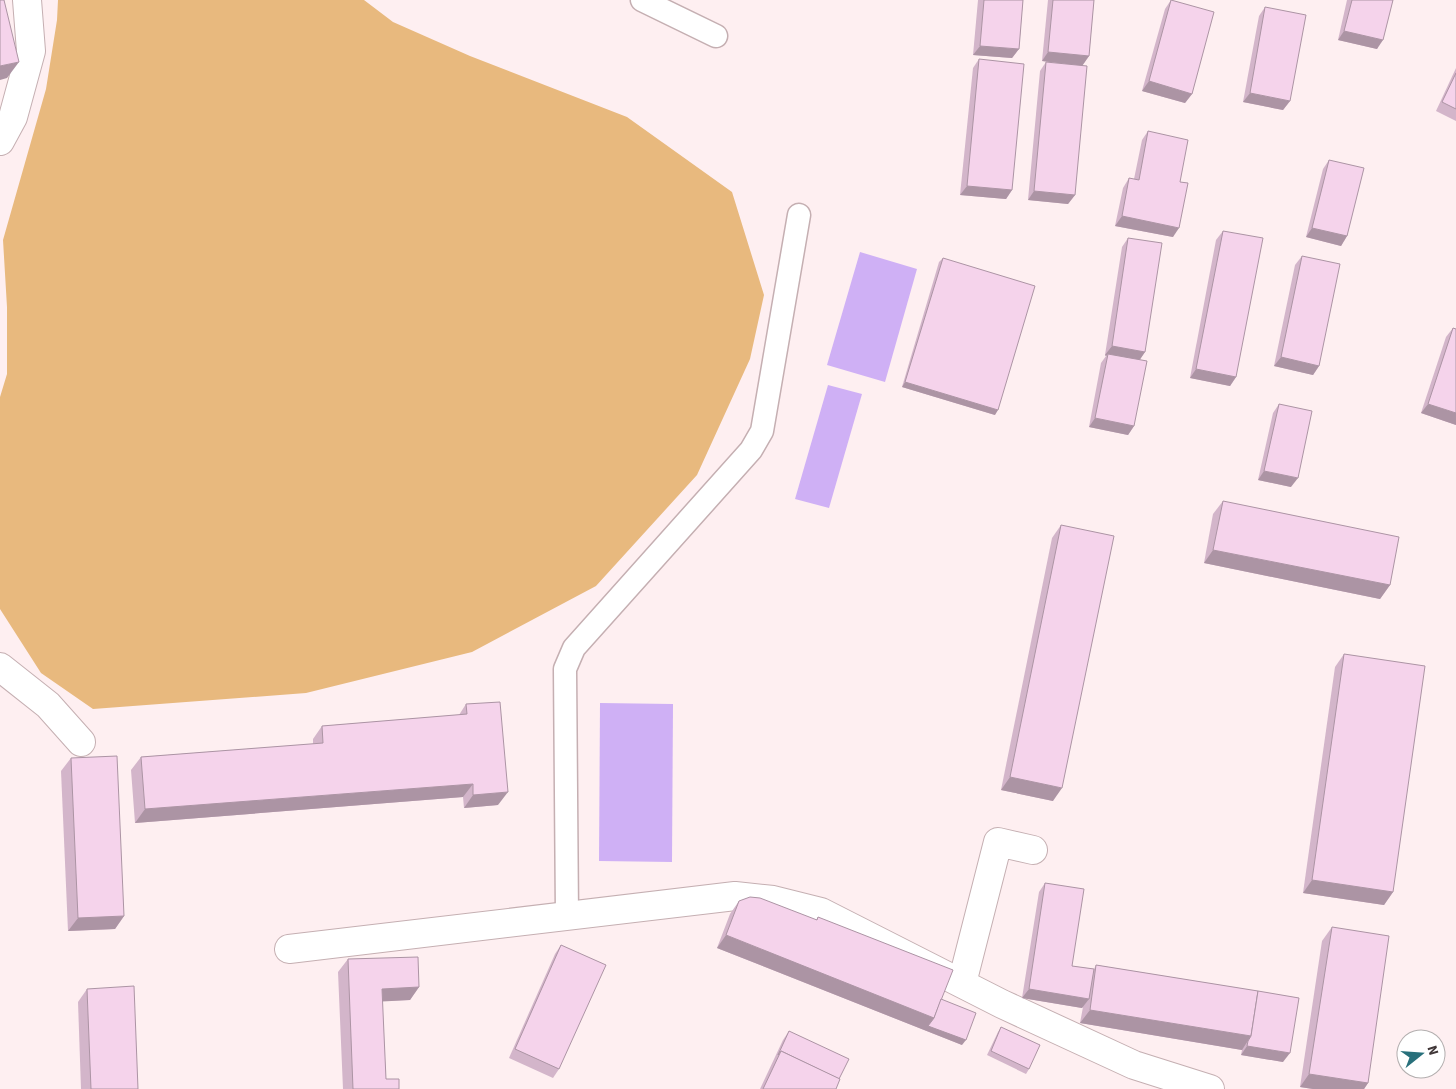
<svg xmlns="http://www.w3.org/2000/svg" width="1456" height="1089" font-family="'Source Sans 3',sans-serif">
<rect width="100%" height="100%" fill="#feeff1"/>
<!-- green -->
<polygon fill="#e8b97e" points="58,0 364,0 393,22 470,56 627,117 732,192 764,295 750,359 697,475 596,586 472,652 306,693 93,709 41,673 0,609 0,397 7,374 7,307 3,240 46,89 57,20"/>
<!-- water -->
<g fill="#cfb0f5">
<polygon points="860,252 917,269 885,382 827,365"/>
<polygon points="828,385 862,394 829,508 795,499"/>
<polygon points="600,703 673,704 672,862 599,861"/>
</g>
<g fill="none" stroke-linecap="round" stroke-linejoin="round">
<defs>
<g id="lane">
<polyline points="642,0 716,36"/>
<polyline points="567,916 565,669 574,648 751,450 762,431 799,215"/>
</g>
<g id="street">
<polyline points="0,141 13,117 31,51 27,0"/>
<polyline points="0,667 48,705 81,742"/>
<polyline points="289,949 735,896 773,900 821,912 1002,1004 1134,1065 1210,1089"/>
<polyline points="962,983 998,842 1033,850"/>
</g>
</defs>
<!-- lane casing -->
<use href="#lane" stroke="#c5afb2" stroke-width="25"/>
<!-- street casing -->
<use href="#street" stroke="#c5afb2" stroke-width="30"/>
<!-- lane -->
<use href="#lane" stroke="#fff" stroke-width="22"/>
<!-- street -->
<use href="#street" stroke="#fff" stroke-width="28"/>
</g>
<!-- wall -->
<g fill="#d3b5ca">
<polygon points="978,0 1023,0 1019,49 1012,58 973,55"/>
<polygon points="1048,0 1094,0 1089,56 1082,66 1042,61"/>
<polygon points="1171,0 1192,94 1185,103 1142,91 1165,9"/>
<polygon points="1347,0 1393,0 1377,49 1338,40"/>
<polygon points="1265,7 1290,101 1283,110 1243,102 1259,16"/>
<polygon points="979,59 1012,190 1006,199 960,195 973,68"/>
<polygon points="1046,62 1075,195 1068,204 1028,200 1040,71"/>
<polygon points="1456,68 1456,121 1436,111"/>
<polygon points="1148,131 1180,182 1173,237 1115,226 1123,188 1129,178 1134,179 1142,140"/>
<polygon points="1329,160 1347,236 1341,246 1306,237 1323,169"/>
<polygon points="1223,231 1236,377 1230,386 1190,378 1216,240"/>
<polygon points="1128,238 1145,352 1139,360 1134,426 1128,435 1089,427 1101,363 1106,356 1105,355 1122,247"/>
<polygon points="1302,256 1319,366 1313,375 1274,366 1295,265"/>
<polygon points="943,258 995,415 902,387 939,262"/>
<polygon points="1453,328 1456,329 1456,425 1421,413 1446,337"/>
<polygon points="1279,404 1291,487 1258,480 1273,413"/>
<polygon points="1223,501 1390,585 1380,599 1204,563 1213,514"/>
<polygon points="1061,525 1053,801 1001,790 1052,538"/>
<polygon points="1344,654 1393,892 1384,905 1303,893 1335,667"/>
<polygon points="466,704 498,805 464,808 463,797 135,823 131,770 141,757 313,744 313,739 322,726 459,715"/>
<polygon points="71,758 124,916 115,929 68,931 61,771"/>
<polygon points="1045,883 1072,966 1094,969 1096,965 1299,998 1283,1062 1241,1055 1242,1050 1080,1023 1083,1007 1082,1008 1022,998 1039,892"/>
<polygon points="739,901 816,920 818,917 941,999 962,1045 717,948 730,914"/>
<polygon points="1332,927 1368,1083 1364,1089 1313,1089 1300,1087 1322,941"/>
<polygon points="561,945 559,1069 553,1078 509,1058 555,954"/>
<polygon points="348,959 419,987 410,1000 382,1001 386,1079 399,1089 343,1089 338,972"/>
<polygon points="87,989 138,1089 81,1089 78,1002"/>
<polygon points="1001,1027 1029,1069 1026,1074 987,1055 998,1032"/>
<polygon points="789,1031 839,1079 836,1089 760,1089 783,1040"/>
</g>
<!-- shaded-wall -->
<g fill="#ac94a4">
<polygon points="1344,31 1383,40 1377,49 1338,40"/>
<polygon points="980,46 1019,49 1012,58 973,55"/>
<polygon points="1048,52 1089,56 1082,66 1042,61"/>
<polygon points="19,62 7,78 0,80 0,66"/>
<polygon points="1149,81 1192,94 1185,103 1142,91"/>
<polygon points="1250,93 1290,101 1283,110 1243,102"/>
<polygon points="967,186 1012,190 1006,199 960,195"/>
<polygon points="1034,191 1075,195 1068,204 1028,200"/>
<polygon points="1122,216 1179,228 1173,237 1115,226"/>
<polygon points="1312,228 1347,236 1341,246 1306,237"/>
<polygon points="1112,346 1145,352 1139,361 1108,354 1106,356 1105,355"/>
<polygon points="1281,357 1319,366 1313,375 1274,366"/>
<polygon points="1196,369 1236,377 1230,386 1190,378"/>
<polygon points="905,382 998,410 995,415 902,387"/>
<polygon points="1428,404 1456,413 1456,425 1421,413"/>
<polygon points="1095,418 1134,426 1128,435 1089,427"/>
<polygon points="1264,471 1298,478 1291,487 1258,480"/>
<polygon points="1213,550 1390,585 1380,599 1204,563"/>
<polygon points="1010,777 1062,788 1053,801 1001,790"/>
<polygon points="473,784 463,797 135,823 145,809"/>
<polygon points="508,792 498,805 464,808 473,795"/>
<polygon points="1312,880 1393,892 1384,905 1303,893"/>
<polygon points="124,916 115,929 68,931 78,918"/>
<polygon points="726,935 934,1018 966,1040 962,1045 717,948"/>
<polygon points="419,987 410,1000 373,1002 382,989"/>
<polygon points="1029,989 1089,999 1082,1008 1022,998"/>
<polygon points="1090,1010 1251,1036 1242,1050 1080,1023"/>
<polygon points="1247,1046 1290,1053 1283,1062 1241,1055"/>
<polygon points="1309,1074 1368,1083 1364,1089 1313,1089 1300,1087"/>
</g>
<!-- building -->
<g fill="#f5d3eb" stroke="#ac94a4">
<polygon points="0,0 4,0 19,62 0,66"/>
<polygon points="984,0 1023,0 1019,49 980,46"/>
<polygon points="1053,0 1094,0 1089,56 1048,52"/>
<polygon points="1171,0 1214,12 1192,94 1149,81"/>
<polygon points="1352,0 1393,0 1383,40 1344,31"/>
<polygon points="1265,7 1306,15 1290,101 1250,93"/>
<polygon points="979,59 1024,64 1012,190 967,186"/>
<polygon points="1046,62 1087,66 1075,195 1034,191"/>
<polygon points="1456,73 1456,109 1442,102"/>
<polygon points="1148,131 1188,140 1180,182 1188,183 1179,228 1122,216 1129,178 1139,180"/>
<polygon points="1329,160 1364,168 1347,236 1312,228"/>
<polygon points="1223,231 1263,238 1236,377 1196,369"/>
<polygon points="1128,238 1162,243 1145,352 1112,346"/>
<polygon points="1302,256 1340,264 1319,366 1281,357"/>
<polygon points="943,258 1035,286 998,410 905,382"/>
<polygon points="1453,328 1456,329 1456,413 1428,404"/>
<polygon points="1108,354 1147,361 1134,426 1095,418"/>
<polygon points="1279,404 1312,411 1298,478 1264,471"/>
<polygon points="1223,501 1399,537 1390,585 1213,550"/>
<polygon points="1061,525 1114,536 1062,788 1010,777"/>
<polygon points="1344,654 1425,666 1393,892 1312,880"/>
<polygon points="500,702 508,792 473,795 473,784 145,809 141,757 323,743 322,726 467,714 466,704"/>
<polygon points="117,756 124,916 78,918 71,758"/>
<polygon points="1045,883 1084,889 1072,966 1094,969 1089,999 1029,989"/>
<polygon points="750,897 760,898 817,920 818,917 953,970 934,1018 726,935 739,901"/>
<polygon points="1332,927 1389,936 1368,1083 1309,1074"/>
<polygon points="561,945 606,965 559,1069 515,1049"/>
<polygon points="418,957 419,987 382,989 386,1079 399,1079 399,1089 353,1089 348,959"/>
<polygon points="1096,965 1258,991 1251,1036 1090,1010"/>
<polygon points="134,986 138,1089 91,1089 87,989"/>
<polygon points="1258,991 1299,998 1290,1053 1247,1046 1248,1041 1251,1036"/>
<polygon points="941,999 976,1013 966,1040 928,1026 934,1018"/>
<polygon points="1001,1027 1040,1045 1029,1069 991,1051"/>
<polygon points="789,1031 849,1059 839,1079 781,1051 778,1055"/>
<polygon points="781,1051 840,1079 836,1089 763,1089"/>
</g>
<!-- north arrow -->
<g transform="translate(1421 1054) rotate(73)"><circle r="24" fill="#ffffff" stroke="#b3afaf"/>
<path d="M0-4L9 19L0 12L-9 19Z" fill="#28707b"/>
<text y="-8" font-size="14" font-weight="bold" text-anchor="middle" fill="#403738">N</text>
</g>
</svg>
